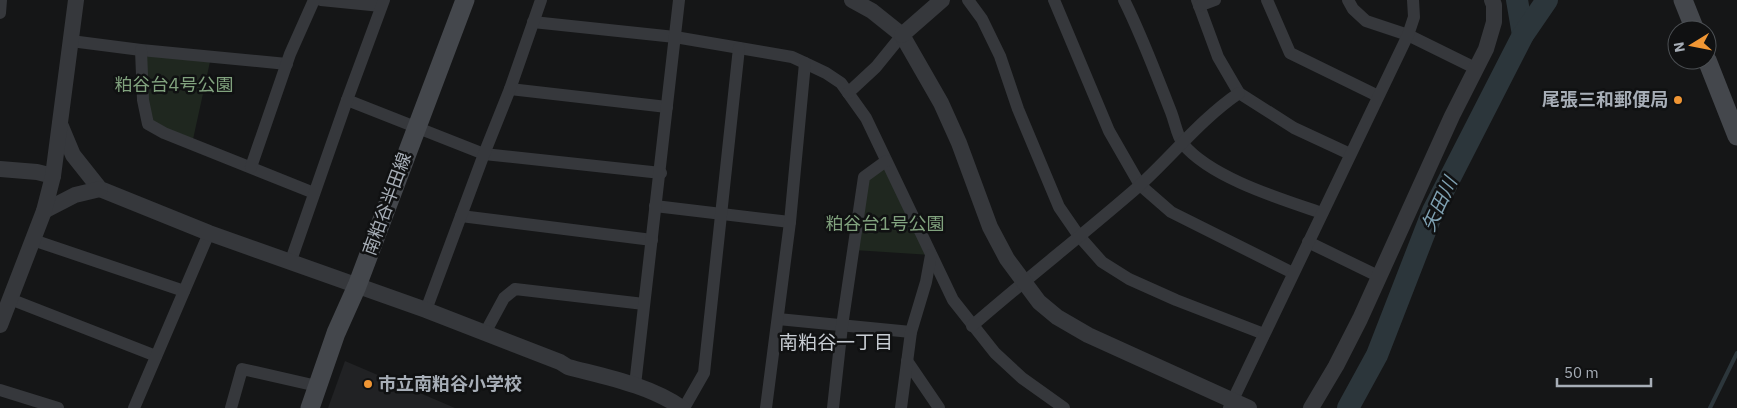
<svg xmlns="http://www.w3.org/2000/svg" width="1737" height="408" font-family="'IBM Plex Sans','Noto Sans JP',sans-serif">
<rect width="100%" height="100%" fill="#151617"/>
<!-- built -->
<polygon fill="#212224" points="345,361 455,408 328,408"/>
<!-- green -->
<g fill="#1f271f">
<polygon points="141,50 211,57 192,144 148,124"/>
<polygon points="886,161 931,255 854,250 864,177"/>
</g>
<g fill="none" stroke-linecap="round" stroke-linejoin="round">
<!-- stream -->
<polyline stroke="#2c363b" stroke-width="4" points="1710,408 1737,353"/>
<!-- river -->
<g stroke="#2c363b" stroke-width="22">
<polyline points="1517,0 1523,35"/>
<polyline points="1348,408 1377,355 1433,211 1523,35 1547,0"/>
</g>
<!-- minor -->
<g stroke="#36383c" stroke-width="12">
<polyline points="321,0 381,6"/>
<polyline points="968,0 982,19 1000,56 1018,109 1059,207 1079,236 1102,262 1129,279 1176,300 1264,334"/>
<polyline points="1054,0 1109,131 1140,185 1171,212 1293,273"/>
<path d="M1124 0C1142 36 1156 74 1171 112 1175 122 1177 136 1183 144 1211 178 1281 199 1322 213"/>
<polyline points="1197,0 1218,57 1239,93 1294,128 1350,154"/>
<polyline points="1267,0 1290,53 1378,96"/>
<polyline points="1348,0 1353,9 1366,21 1408,35 1477,69"/>
<polyline points="1199,6 1215,0"/>
<polyline points="0,13 1,0"/>
<polyline points="533,22 675,37 763,52 792,57 805,63 826,73 841,83 866,118 953,300 995,353 1022,378 1064,408"/>
<polyline points="71,41 141,50 287,64"/>
<polyline points="141,50 143,100 148,124 164,133 314,193"/>
<polyline points="510,89 667,107"/>
<polyline points="848,93 876,67 902,35"/>
<polyline points="347,100 484,154 661,173"/>
<polyline points="251,167 290,54 314,0"/>
<polyline points="655,206 790,222"/>
<polyline points="461,216 652,240"/>
<polyline points="33,240 184,291"/>
<polyline points="1308,242 1378,276"/>
<polyline points="290,263 347,100 384,0"/>
<polyline points="10,299 156,356"/>
<polyline points="426,310 484,154 510,89 541,0"/>
<polyline points="778,319 911,332"/>
<path d="M972 326C1027 278 1084 234 1139 186 1173 155 1201 119 1239 93"/>
<polyline points="485,333 504,298 515,289 644,304"/>
<polyline points="907,361 939,408"/>
<polyline points="635,385 679,0"/>
<polyline points="0,390 58,408"/>
<polyline points="134,408 209,233"/>
<polyline points="231,408 242,369 317,386"/>
<polyline points="684,408 704,373 739,48"/>
<polyline points="766,408 790,222 805,63"/>
<polyline points="833,408 842,326 864,177 886,161"/>
<polyline points="901,408 911,332 926,282 931,255"/>
<polyline points="1229,408 1408,35 1414,17 1413,0"/>
</g>
<!-- tertiary -->
<g stroke="#36383c" stroke-width="16">
<polyline points="852,0 872,11 902,35 941,103 959,143 990,227 1007,259 1039,302 1057,317 1088,335 1249,408"/>
<polyline points="902,35 942,0"/>
<path d="M60 124 73 155 100 189 209 233 426 310 560 362 568 367C606 377 649 385 682 408"/>
<polyline points="0,169 37,172 53,176"/>
<polyline points="44,211 75,195 100,189"/>
<polyline points="0,325 44,211 53,176 76,0"/>
<polyline points="1311,408 1336,366 1360,319 1452,116 1486,49 1494,22 1494,5 1492,0"/>
</g>
<!-- secondary -->
<g stroke="#44474c" stroke-width="19">
<polyline points="1683,0 1695,30"/>
<polyline points="1707,60 1737,136"/>
<polyline points="310,408 336,333 357,286 465,0"/>
</g>
</g>
<!-- markers -->
<g fill="#f09634" stroke="#101112" stroke-width="2">
<circle cx="1678" cy="100" r="5"/>
<circle cx="368" cy="384" r="5"/>
</g>
<g text-anchor="middle" stroke-width="5" stroke-linejoin="round" paint-order="stroke">
<!-- park labels -->
<g font-size="18" fill="#81a27e" stroke="#101112">
<text x="174" y="91">粕谷台4号公園</text>
<text x="885" y="230">粕谷台1号公園</text>
</g>
<!-- poi labels -->
<g font-size="18" font-weight="bold" fill="#a7aeb7" stroke="#101112" text-anchor="end">
<text x="1668" y="106">尾張三和郵便局</text>
<text x="378" y="390" text-anchor="start">市立南粕谷小学校</text>
</g>
<!-- street labels -->
<g font-size="18" fill="#a7aeb7" stroke="#101112">
<text transform="translate(387 204) rotate(-70)" y="6">南粕谷半田線</text>
</g>
<!-- water labels -->
<g font-size="19" font-style="italic" fill="#7fa1b2" stroke="#101112">
<text transform="translate(1439 204) rotate(-65)" y="7">矢田川</text>
</g>
<!-- neighbourhood labels -->
<g font-size="19" fill="#c8cdd3" stroke="#101112">
<text x="836" y="349">南粕谷一丁目</text>
</g>
</g>
<!-- north arrow -->
<g transform="translate(1692 45) rotate(260)"><circle r="24" fill="#101112" stroke="#4c5054"/>
<path d="M0-4L9 19L0 12L-9 19Z" fill="#f09634"/>
<text y="-8" font-size="14" font-weight="bold" text-anchor="middle" fill="#a7aeb7">N</text>
</g>
<!-- scale -->
<path d="M1557 378v8h94v-8" fill="none" stroke="#a7aeb7" stroke-width="2.5"/>
<text x="1564" y="378" font-size="15" fill="#a7aeb7" stroke="#101112" stroke-width="4" paint-order="stroke">50 m</text>
</svg>
